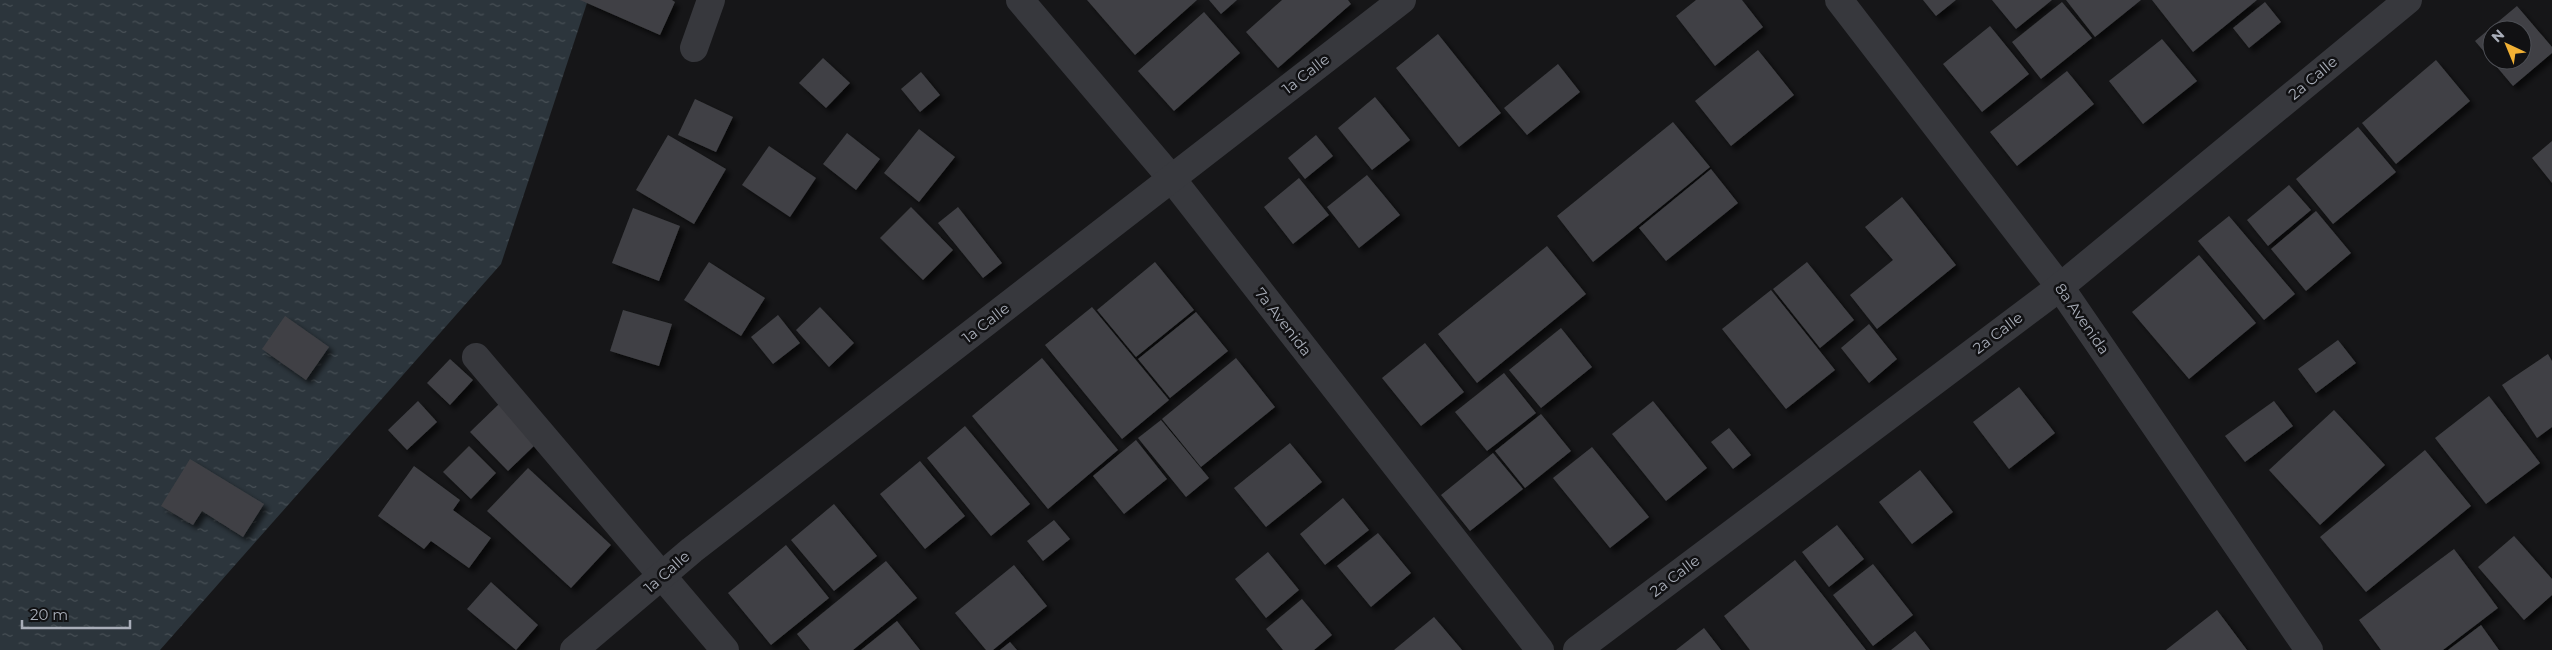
<svg xmlns="http://www.w3.org/2000/svg" width="2552" height="650" font-family="Montserrat,sans-serif">
<defs>
<pattern id="water-ripples" width="26" height="14" patternUnits="userSpaceOnUse" patternTransform="scale(1.25)"><rect width="26" height="14" fill="#2c353c"/><path d="M2 4q2-2 4 0t4 0M15 11q2-2 4 0t4 0" fill="none" stroke="#485056"/></pattern>
<filter id="shadow"><feDropShadow dx="4.5" dy="4.5" stdDeviation="2.5" flood-color="#0009"/></filter>
</defs>
<rect width="100%" height="100%" fill="#161618"/>
<!-- water -->
<polygon fill="url(#water-ripples)" points="0,0 588,0 501,264 160,650 0,650"/>
<!-- building -->
<g fill="#404145" fill-rule="evenodd" filter="url(#shadow)">
<polygon points="580,0 672,0 675,2 660,35"/>
<polygon points="1087,0 1197,0 1135,55"/>
<polygon points="1209,0 1237,0 1221,14"/>
<polygon points="1282,0 1348,0 1351,4 1278,68 1246,32"/>
<polygon points="1696,0 1742,0 1763,27 1715,66 1676,16"/>
<polygon points="1923,0 1956,0 1936,16"/>
<polygon points="1992,0 2052,0 2016,29"/>
<polygon points="2066,0 2141,0 2095,37"/>
<polygon points="2152,0 2257,0 2193,52"/>
<polygon points="2062,2 2092,38 2041,79 2012,42"/>
<polygon points="2265,2 2281,22 2249,48 2233,28"/>
<path d="M2517 6 2552 47V53L2513 86 2475 41ZM2492 30H2522V60H2492Z"/>
<polygon points="1204,12 1240,53 1174,111 1138,71"/>
<polygon points="1990,26 2029,74 1982,112 1943,64"/>
<polygon points="1438,34 1501,113 1459,147 1396,68"/>
<polygon points="2162,39 2197,81 2143,124 2109,81"/>
<polygon points="1758,50 1794,95 1731,146 1695,101"/>
<polygon points="823,58 850,83 826,108 799,83"/>
<polygon points="2436,60 2470,101 2396,164 2362,123"/>
<polygon points="1558,64 1580,92 1527,135 1504,108"/>
<polygon points="2067,71 2094,104 2017,166 1990,132"/>
<polygon points="921,72 940,95 920,112 901,89"/>
<polygon points="1375,97 1410,140 1372,170 1338,128"/>
<polygon points="695,99 733,117 716,152 678,135"/>
<polygon points="1673,122 1710,167 1593,262 1557,216"/>
<polygon points="2358,127 2396,172 2333,224 2296,179"/>
<polygon points="919,129 955,157 919,202 884,173"/>
<polygon points="847,133 880,159 856,190 823,164"/>
<polygon points="668,135 726,169 694,224 636,190"/>
<polygon points="1316,135 1333,156 1305,179 1288,158"/>
<polygon points="2552,141 2552,183 2532,158"/>
<polygon points="769,146 816,178 790,217 742,185"/>
<polygon points="1711,169 1738,203 1666,261 1639,228"/>
<polygon points="1367,175 1400,215 1359,248 1327,207"/>
<polygon points="1299,178 1329,215 1293,244 1264,207"/>
<polygon points="2289,185 2311,210 2268,246 2247,220"/>
<polygon points="1902,197 1956,265 1877,329 1850,295 1893,260 1865,227"/>
<polygon points="911,207 953,250 923,280 880,238"/>
<polygon points="958,207 1002,263 983,278 938,223"/>
<polygon points="633,208 680,226 659,281 612,263"/>
<polygon points="2316,211 2351,253 2306,291 2271,249"/>
<polygon points="2229,216 2295,294 2264,320 2198,241"/>
<polygon points="1547,246 1586,294 1477,383 1438,334"/>
<polygon points="2199,255 2256,323 2189,379 2132,312"/>
<polygon points="709,262 765,298 741,336 684,300"/>
<polygon points="1155,262 1194,310 1136,357 1097,310"/>
<polygon points="1807,262 1854,320 1820,348 1773,289"/>
<polygon points="1771,290 1835,370 1786,409 1722,329"/>
<polygon points="820,307 854,343 829,367 796,330"/>
<polygon points="1092,307 1169,400 1122,439 1045,345"/>
<polygon points="623,310 672,324 659,366 610,351"/>
<polygon points="1196,312 1228,351 1170,398 1138,359"/>
<polygon points="778,315 800,343 773,364 751,337"/>
<polygon points="285,316 329,347 306,380 262,349"/>
<polygon points="1869,324 1897,359 1869,383 1841,348"/>
<polygon points="1561,328 1592,367 1541,408 1509,370"/>
<polygon points="2338,340 2356,363 2316,393 2298,369"/>
<polygon points="1425,343 1464,392 1421,426 1382,378"/>
<polygon points="2548,354 2552,361 2552,427 2537,438 2502,385"/>
<polygon points="1042,358 1118,450 1048,509 972,416"/>
<polygon points="1236,358 1275,407 1201,467 1162,419"/>
<polygon points="450,359 473,380 450,405 427,383"/>
<polygon points="1504,373 1536,413 1487,451 1455,412"/>
<polygon points="2019,387 2055,433 2009,469 1973,422"/>
<polygon points="2489,396 2540,463 2486,504 2435,438"/>
<polygon points="418,401 437,422 407,450 388,430"/>
<polygon points="1653,401 1707,468 1666,501 1612,434"/>
<polygon points="2274,401 2293,426 2245,462 2225,436"/>
<polygon points="500,403 538,442 508,471 470,432"/>
<polygon points="2334,410 2385,465 2320,525 2269,470"/>
<polygon points="1541,414 1571,451 1525,488 1495,451"/>
<polygon points="1161,420 1209,478 1186,497 1138,438"/>
<polygon points="965,426 1030,504 991,536 927,458"/>
<polygon points="1729,428 1751,455 1733,469 1711,442"/>
<polygon points="1136,440 1167,479 1124,514 1093,476"/>
<polygon points="1290,443 1322,482 1266,527 1234,488"/>
<polygon points="469,446 496,473 471,499 443,472"/>
<polygon points="1592,447 1649,517 1610,548 1553,478"/>
<polygon points="2425,450 2471,506 2366,592 2320,537"/>
<polygon points="1493,453 1523,489 1470,531 1441,495"/>
<polygon points="190,459 264,504 243,537 202,511 193,525 161,506"/>
<polygon points="920,461 965,516 925,549 880,494"/>
<polygon points="414,466 460,500 453,510 491,538 469,568 431,541 424,549 378,516"/>
<polygon points="528,468 611,545 571,588 487,511"/>
<polygon points="1920,470 1953,512 1912,544 1879,502"/>
<polygon points="1343,498 1369,530 1325,565 1300,534"/>
<polygon points="834,504 877,556 834,591 791,540"/>
<polygon points="1054,520 1070,539 1043,561 1027,541"/>
<polygon points="1837,525 1864,559 1829,587 1802,552"/>
<polygon points="1378,533 1411,573 1371,607 1337,566"/>
<polygon points="2514,536 2552,579 2552,595 2524,620 2478,567"/>
<polygon points="786,545 829,598 771,645 728,593"/>
<polygon points="2454,549 2498,608 2443,650 2381,650 2359,620"/>
<polygon points="1268,552 1299,590 1266,618 1235,579"/>
<polygon points="1795,560 1866,650 1750,650 1724,616"/>
<polygon points="886,561 917,598 853,650 810,650 797,634"/>
<polygon points="1873,564 1913,615 1873,646 1833,595"/>
<polygon points="1014,565 1047,606 993,650 986,650 955,613"/>
<polygon points="491,582 538,625 516,650 467,609"/>
<polygon points="1302,599 1332,635 1314,650 1283,650 1266,629"/>
<polygon points="2217,610 2247,650 2166,650"/>
<polygon points="1434,617 1462,650 1394,650"/>
<polygon points="897,621 920,650 861,650"/>
<polygon points="2481,625 2499,650 2448,650"/>
<polygon points="1704,628 1721,650 1676,650"/>
<polygon points="1915,631 1930,650 1891,650"/>
<polygon points="1010,642 1017,650 1000,650"/>
</g>
<g fill="none" stroke-linecap="round" stroke-linejoin="round">
<!-- minor -->
<g stroke="#37383d" stroke-width="28">
<polyline points="1020,0 1172,179 1540,650"/>
<polyline points="1839,0 2060,287 2309,650"/>
<polyline points="694,48 711,0"/>
<polyline points="476,357 725,650"/>
<polyline points="574,650 692,550 1402,0"/>
<polyline points="1577,650 2060,287 2408,0"/>
</g>
</g>
<g text-anchor="middle" stroke-width="5" stroke-linejoin="round" paint-order="stroke">
<!-- street labels -->
<g font-size="15" fill="#a8adb8" stroke="#111113">
<text transform="translate(1306 74) rotate(-38)" y="5">1a Calle</text>
<text transform="translate(2313 78) rotate(-40)" y="5">2a Calle</text>
<text transform="translate(2082 319) rotate(55)" y="5">8a Avenida</text>
<text transform="translate(1283 322) rotate(52)" y="5">7a Avenida</text>
<text transform="translate(986 323) rotate(-38)" y="5">1a Calle</text>
<text transform="translate(1998 333) rotate(-37)" y="5">2a Calle</text>
<text transform="translate(667 572) rotate(-41)" y="5">1a Calle</text>
<text transform="translate(1675 576) rotate(-37)" y="5">2a Calle</text>
</g>
</g>
<!-- north arrow -->
<g transform="translate(2507 45) rotate(316)"><circle r="24" fill="#111113" stroke="#4d4f55"/>
<path d="M0-4L9 19L0 12L-9 19Z" fill="#f2b134"/>
<text y="-8" font-size="14" font-weight="bold" text-anchor="middle" fill="#a8adb8">N</text>
</g>
<!-- scale -->
<path d="M22 620v8h108v-8" fill="none" stroke="#a8adb8" stroke-width="2.5"/>
<text x="30" y="620" font-size="15" fill="#a8adb8" stroke="#111113" stroke-width="4" paint-order="stroke">20 m</text>
</svg>
